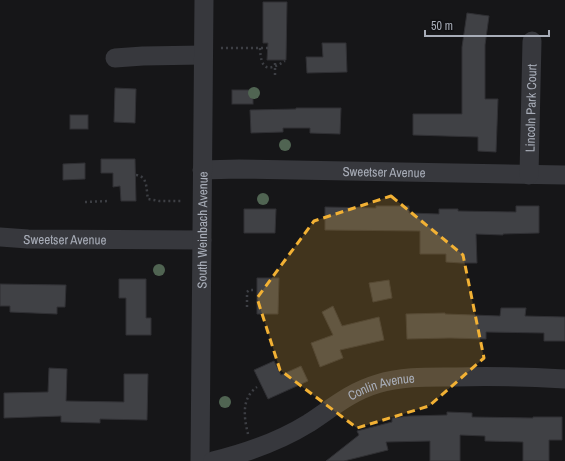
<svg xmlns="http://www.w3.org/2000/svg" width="565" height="461" font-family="'Archivo Narrow',sans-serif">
<rect width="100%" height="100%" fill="#161618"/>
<!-- building -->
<g fill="#404145" stroke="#303034">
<polygon points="263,2 287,2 286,60 267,60 268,43 263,43"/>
<polygon points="467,13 489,16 485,45 485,99 498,99 496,152 478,151 478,137 413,135 413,114 462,114 462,47"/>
<polygon points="322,43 346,43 347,72 307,73 306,57 323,57"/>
<polygon points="115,88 136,89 135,123 114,122"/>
<rect x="232" y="90" width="21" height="14"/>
<polygon points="296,108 341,108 340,134 310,133 310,128 283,128 283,132 251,133 250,110 296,109"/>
<rect x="70" y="115" width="18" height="14"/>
<polygon points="101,159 135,159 136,201 121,201 120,186 113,187 113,173 101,173"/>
<polygon points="85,163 85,179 63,180 63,164"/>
<polygon points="376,206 409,206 409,213 439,214 439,209 458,209 458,211 516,212 516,206 539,206 539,233 503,234 503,235 476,234 477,263 461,263 446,262 446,254 420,254 420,231 325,230 325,207 376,208"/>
<polygon points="244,209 276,209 275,233 244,233"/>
<polygon points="257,278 279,278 278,314 257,314"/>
<polygon points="119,279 146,279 146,318 151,318 151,335 126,335 126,298 119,298"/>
<polygon points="389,280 392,298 373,302 369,283"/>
<polygon points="0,284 66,285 65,307 57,307 57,314 10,312 10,306 0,306"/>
<polygon points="333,306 342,326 379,317 384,340 340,350 343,358 320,367 311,343 333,335 322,312"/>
<polygon points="501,308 526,308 525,316 565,317 565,341 544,341 544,333 486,332 486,339 450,338 407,339 406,314 445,313 445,314 500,316"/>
<polygon points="274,361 281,375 301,366 308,381 268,399 254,370"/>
<polygon points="49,368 67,369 66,401 124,402 124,374 148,374 147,420 100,419 100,423 61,422 61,416 4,418 4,393 48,392"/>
<polygon points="447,412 472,413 472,417 533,418 533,417 562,417 562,440 549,440 549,461 523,461 523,442 485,441 485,436 460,435 460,461 430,461 430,441 386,442 388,450 344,461 326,461 359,435 357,431 392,422 392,418 409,416 447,415"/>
</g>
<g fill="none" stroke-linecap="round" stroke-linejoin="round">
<!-- path -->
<g stroke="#3d3f44" stroke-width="2.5" stroke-dasharray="2 3" stroke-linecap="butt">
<polyline points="221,48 268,48"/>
<path d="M260 48C261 70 267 72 285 61"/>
<polyline points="275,75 275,60"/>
<path d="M136 175C148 176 146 189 148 199L159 201H182"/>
<polyline points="85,202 109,201"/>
<polyline points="247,307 247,292 249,290 253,290"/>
<path d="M248 434C244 418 241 398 257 387"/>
</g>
<!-- minor -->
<g stroke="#37383d" stroke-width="19">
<polyline points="115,58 143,56 203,55"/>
<path id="s1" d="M202 170 239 169 565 175"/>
<path id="s2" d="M529 175 532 41"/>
<path id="s3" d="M0 237 28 239 202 240"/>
<path id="s4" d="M200 461 204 0"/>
<path id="s5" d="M213 461C246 453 280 441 309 423 332 408 350 392 377 384 402 376 429 377 456 377 492 376 529 377 565 379"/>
</g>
</g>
<!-- trees -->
<g fill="#506452">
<circle cx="254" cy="93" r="6"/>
<circle cx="285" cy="145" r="6"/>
<circle cx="263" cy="199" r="6"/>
<circle cx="159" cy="270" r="6"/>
<circle cx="225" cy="402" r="6"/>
</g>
<!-- marked area -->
<path fill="#f2b134" fill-opacity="0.2" stroke="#f2b134" stroke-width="3" stroke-dasharray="8 5" stroke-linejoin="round" d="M391 196 463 255 484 358 429 406 357 428 280 370 257 298 314 221Z"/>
<g text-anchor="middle" stroke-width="4" stroke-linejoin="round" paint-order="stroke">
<!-- street labels -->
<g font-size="13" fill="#a8adb8" stroke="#111113">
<text dy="5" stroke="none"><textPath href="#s2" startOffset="67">Lincoln Park Court</textPath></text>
<text dy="5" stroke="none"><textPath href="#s1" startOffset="182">Sweetser Avenue</textPath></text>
<text dy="5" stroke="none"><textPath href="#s4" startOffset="231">South Weinbach Avenue</textPath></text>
<text dy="5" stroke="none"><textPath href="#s3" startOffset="65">Sweetser Avenue</textPath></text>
<text dy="5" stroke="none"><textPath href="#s5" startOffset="186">Conlin Avenue</textPath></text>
</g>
</g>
<!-- scale -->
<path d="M425 30v6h124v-6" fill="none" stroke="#a8adb8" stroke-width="2"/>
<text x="431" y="30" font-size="12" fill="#a8adb8" stroke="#111113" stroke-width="3" paint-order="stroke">50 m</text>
</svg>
